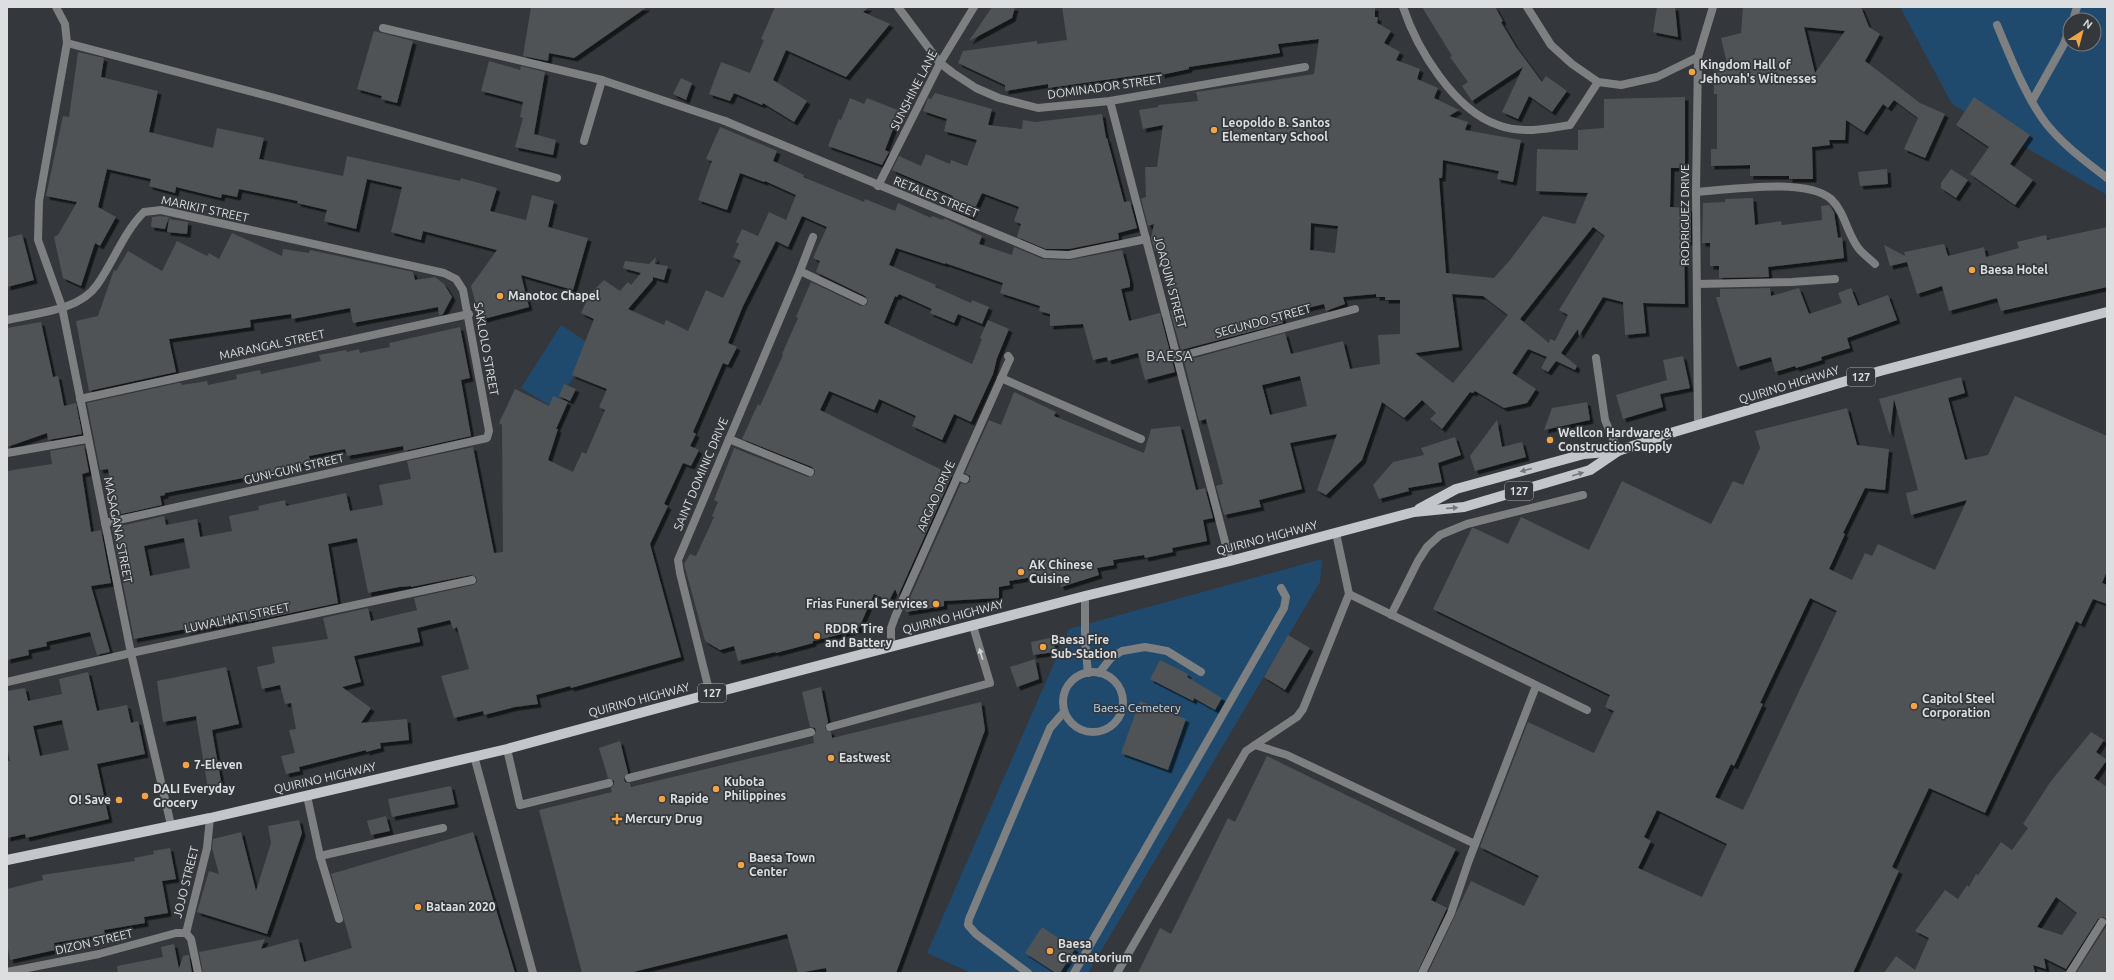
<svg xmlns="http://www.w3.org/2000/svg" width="2114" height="980" font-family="Ubuntu,sans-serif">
<defs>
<filter id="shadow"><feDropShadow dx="3.5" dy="3.5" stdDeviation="0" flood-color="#0009"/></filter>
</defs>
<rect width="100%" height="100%" fill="#34373b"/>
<!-- green -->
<g fill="#204a6d" fill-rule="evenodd">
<path d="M1900 7H2107V195L1952 104ZM2070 20H2094V44H2070Z"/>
<polygon points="561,325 593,346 554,408 521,388"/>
<polygon points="1322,559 1320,582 1088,973 971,973 927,953 1069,629"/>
</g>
<!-- building -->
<g fill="#4f5356" fill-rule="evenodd" filter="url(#shadow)">
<polygon points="531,7 647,7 574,58 549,53 548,61 523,56"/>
<polygon points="775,7 869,7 863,12 890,24 846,77 786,50 773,80 807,101 794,122 763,103 762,105 734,93 730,101 709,94 721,62 750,73 764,40 761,39"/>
<polygon points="992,7 1015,7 1012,18 969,41"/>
<path d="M1062 7H1375V17H1378L1377 23 1391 31 1384 43 1400 52 1396 60 1420 69 1417 79 1438 88 1434 98 1459 110 1449 116 1468 122 1465 130 1521 140 1513 182 1497 179 1499 171 1443 160 1442 178H1439L1446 273 1494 278 1510 260 1543 216 1575 224 1588 193 1536 191 1537 149 1578 150V130L1604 128V99L1685 97V168H1671L1670 207 1691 208V242H1684L1685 304 1643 303 1646 333 1625 335 1623 302 1603 297 1579 336 1578 329 1561 353 1577 366 1575 370 1556 361 1548 372 1541 368 1547 357 1528 349 1512 373 1536 389 1527 403 1504 408 1475 391 1473 393 1470 392 1442 429 1430 419 1436 413 1422 400 1404 418 1382 402 1362 460 1326 495 1317 490 1337 434 1290 443 1302 489 1259 500 1261 507 1224 515 1216 486 1223 484 1206 419 1199 421 1184 361 1285 333 1291 354 1343 341 1350 369 1380 364 1378 335 1400 334V300H1385V297H1376V294L1343 297 1345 304 1326 311 1324 304 1282 314 1283 323 1181 350 1170 311 1174 310 1157 251H1155L1151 238 1154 224 1148 226 1141 199 1146 197 1145 167H1157L1163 125 1143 129 1139 110 1158 107V105L1198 101 1196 92 1314 74 1319 39 1278 44 1280 53 1189 67V69L1161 75V72L1048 88V84L1005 91V85L958 63 963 51 1037 41V44L1067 40ZM1311 223 1338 226 1335 253 1310 250ZM1593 227 1605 236 1559 310 1568 315 1555 341 1550 339 1549 343 1520 319ZM1452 294 1483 296 1508 315 1453 383 1415 353 1459 347ZM1300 376 1307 406 1270 415 1262 385Z"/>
<polygon points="1422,7 1495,7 1503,21 1501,22 1516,47 1542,82 1546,76 1567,91 1552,112 1529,96 1518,119 1502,112 1523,67 1472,101 1462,86 1468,82 1450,57 1452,56"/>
<polygon points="1657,7 1675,7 1678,37 1653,32"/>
<path d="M1743 7H1861L1869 27 1880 34 1865 61 1920 103 1945 114 1925 158 1904 149 1918 118 1894 100 1888 108 1883 104 1864 132 1846 120 1845 140H1829L1830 145 1812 147 1813 179H1789V176H1750V165L1711 166V149H1717V94H1714L1713 68H1728L1721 38 1741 33ZM1804 27 1845 31 1815 73Z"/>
<polygon points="374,31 413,41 397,103 381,99 382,96 357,89"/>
<polygon points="78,52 104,58 101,77 158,91 149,132 213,148 217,128 264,138 259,159 343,176 347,156 460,181 461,178 497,188 490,211 526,220 532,195 554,201 548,227 588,238 573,290 521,275 529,307 480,320 471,286 497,250 423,231 421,240 391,232 402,187 367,179 356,229 324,221 327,210 297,203 298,201 239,189 237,197 222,194 221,198 176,187 175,193 149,186 151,179 107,169 98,207 116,217 100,246 95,243 81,286 63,278 54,237 58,235 77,202 46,196 63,116 69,117"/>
<polygon points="489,61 520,70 521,66 545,72 534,134 556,140 553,155 515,147 523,118 520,117 523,102 481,91"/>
<polygon points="681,78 692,83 686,100 673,94"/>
<polygon points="935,93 992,109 988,125 1022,129 1023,120 1035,122 1102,114 1106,138 1107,138 1124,202 1130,201 1137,228 1118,233 1119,239 1069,249 1046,249 1017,237 1021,224 1014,221 1019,207 982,193 971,217 948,208 953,196 892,170 899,156 921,166 926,154 950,164 951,160 967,166 977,140 944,131 947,119 923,111 928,98 931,99"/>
<polygon points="1974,97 2030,135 2010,164 2033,180 2015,205 1970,174 1989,147 1956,125"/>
<polygon points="850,98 864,104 867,98 900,111 885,150 889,152 882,165 828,146 839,119 841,120"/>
<path d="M720 127 777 151 773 161 804 175 803 177 864 202 865 199 895 211 898 203 931 218 932 216 943 220 944 218 982 236 979 244 1012 255 1014 247 1043 259 1069 260 1122 250 1130 281V287L1121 289 1129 321 1160 313 1175 372 1145 380 1138 353 1108 361 1107 357 1093 360 1083 324 1050 326V314L1039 311 1040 306 1000 293 1003 283 945 263V264L896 248 889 265 936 285 935 287 971 303 972 300 989 307 982 324 958 314 954 323 930 313 932 309 899 294 897 297 895 296 884 323 972 364 982 339 980 338 988 320 1009 329 997 358 993 374 971 422 954 414 942 440 912 426 916 416 879 399 874 410 829 391 820 410 952 475 898 596 895 589 889 601 874 594 858 630 813 641V643L776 653 775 652 738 661 734 646 720 650 705 641 684 564 690 554 696 556 714 517 712 516 718 502 714 500 734 448 808 477 815 474V471L812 467 742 439 758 404 760 406 783 355 782 354 798 318 796 317 811 282 861 306 866 305 868 301 865 296 816 272 820 261 813 258 827 227 802 216 788 247 776 241 743 306 728 343 737 347 728 365 723 363 693 432 696 434 690 446 699 450 691 466 683 463 664 504 668 506 650 544 681 657 571 688 570 686 536 695 538 704 515 707 484 715 483 711 454 718 441 676 469 669 457 627 453 629 450 620 417 628 420 642 354 656 361 682 342 687 371 708 361 723 407 719 409 740 380 743 381 748 366 752V750L299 767 300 771 286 774 281 756 295 753 289 730 296 729 291 703 285 704 280 685 262 689 257 667 275 663 272 647 328 639 323 618 368 608 371 621 417 610 414 598 473 585 477 582 476 577 471 575 411 587V586L399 587 368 593 357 538 328 544 338 603 248 622V619L187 631 186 629 134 639 112 528 164 516 166 525 197 519 200 537 232 531 229 516 259 510 258 506 285 500 286 506 346 493 350 511 383 505 379 485 411 479 407 461 473 447 494 553 503 552 502 425 499 423 515 389 549 406 553 396 568 402 556 429H558L548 460 573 472 582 452 586 454 605 410 599 407 607 389 572 375 594 319 581 313 588 298 594 290 604 280 620 291 628 282 631 285 641 273 623 268 625 261 649 264 656 257 655 264 668 266 664 280 653 277V280L628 309 664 325 666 320 688 331 706 290 723 298 741 261 733 257 739 244 736 242 742 229 758 236 769 212 786 220 796 195 765 181 764 182 740 173 727 210 698 200 712 161 706 159ZM184 538 190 568 150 576 144 546Z"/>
<polygon points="1887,169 1888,184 1860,186 1858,172"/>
<polygon points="1951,169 1968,180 1956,198 1941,188 1941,183"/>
<polygon points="1753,198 1755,225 1781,221 1782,225 1822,220 1821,206 1829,205 1834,212 1838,238 1842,237 1844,258 1768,267 1769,277 1719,278 1719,266 1710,266 1710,243 1702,243 1703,203 1725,202 1725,199"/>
<polygon points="160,216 169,217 165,229 151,227 152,217"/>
<polygon points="169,219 188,222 187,234 167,232"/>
<polygon points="2107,227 2107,287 2001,311 1997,298 1949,311 1942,286 1917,294 1907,262 1890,266 1884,245 1905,256 1904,252 1944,244 1948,256 1984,247 1986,257 2019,248 2017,242 2046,235 2047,240"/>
<polygon points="232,233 282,256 283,249 309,253 310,250 413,272 415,280 435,277 444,284 452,297 443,314 439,315 438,307 353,323 350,308 292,319 291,314 250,320 251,327 169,339 176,372 89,391 76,321 98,316 114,270 116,271 128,251 162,271 177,241 207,256 209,253 219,259"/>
<polygon points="22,234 34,280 7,287 7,238"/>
<polygon points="1770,288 1771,296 1799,288 1809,314 1842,303 1838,293 1851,288 1858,306 1888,295 1897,320 1847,338 1850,348 1821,357 1822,360 1796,368 1795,366 1775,372 1771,357 1737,367 1716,297 1720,297 1720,289"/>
<polygon points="41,322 53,377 58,376 64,406 76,403 82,434 48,440 47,433 7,447 7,328"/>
<polygon points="460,327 470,378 461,380 471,436 404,451 403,446 347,456 345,449 309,456 310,462 283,468 284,470 165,493 165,495 160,496 162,505 117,515 108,469 100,470 87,403 178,383 181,383 182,385 207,381 208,385 237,379 236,375 260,370 261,374 321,361 319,355 346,350 347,352 359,349 360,353 390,347 389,343"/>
<polygon points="1683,356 1690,388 1660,394 1663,407 1623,419 1616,395 1667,380 1663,360"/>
<path d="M1961 377 1965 393 1948 398 1965 460 1988 455 2015 396 2107 436V571L2102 583 2107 585V604L2093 599 2081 624 2076 621 1985 813 1929 788 1892 867 1899 871 1853 973H1428L1471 881 1524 906 1539 876 1480 847 1528 722 1594 753 1614 711 1605 707 1610 695 1433 609 1472 528H1474L1508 544 1521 517 1589 550 1622 481 1711 524 1733 481 1743 485 1760 448 1755 431 1847 408 1857 445 1889 449 1885 490 1865 488 1843 533 1845 534 1829 569 1852 580 1865 553 1872 556 1878 544 1935 570 1967 500 1911 515 1906 493 1918 490 1894 399 1890 435 1879 399ZM1810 598 1837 611 1743 810 1715 797 1731 764 1734 766 1763 704 1760 703ZM1657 810 1727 844 1702 897 1638 868 1651 841 1644 837Z"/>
<polygon points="564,384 576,389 570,401 559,396"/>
<polygon points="1014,392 1056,412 1054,416 1144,453 1151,429 1180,426 1196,490 1205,488 1213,518 1203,520 1207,541 1172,548 1173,552 1145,558 1144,555 1113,560 1114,565 1097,568 1099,575 1061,587 1058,576 1039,580 1038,576 1009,581 1010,585 999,587 999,598 944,601 944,606 906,612 905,609 961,483 966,484 970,482 970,476 965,473 989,420 1001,425"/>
<polygon points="1587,402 1590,420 1544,430 1552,408"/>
<polygon points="1497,420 1502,447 1522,442 1526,457 1475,471 1470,456"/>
<polygon points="1455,437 1461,455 1438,463 1442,482 1408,488 1409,491 1379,499 1373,485 1393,462 1424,455 1421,448"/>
<polygon points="84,445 89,472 82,474 91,532 101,530 111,583 91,586 110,652 97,655 90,632 46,642 47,646 28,650 29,655 7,660 7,471 52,464 50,451"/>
<polygon points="1288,635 1310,648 1285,690 1264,677"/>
<polygon points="1054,637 1055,652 1033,655 1031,642"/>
<polygon points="1035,659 1039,679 1017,687 1010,667"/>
<polygon points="1160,660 1188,674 1187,677 1222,698 1215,710 1194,698 1193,701 1150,679"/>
<polygon points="226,667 239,724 212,730 222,787 208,789 196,716 163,722 157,681"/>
<path d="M88 672 97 711 127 705 131 723 138 721 145 754 97 764 109 819 26 838 25 834 7 838V761H10L7 747V691L25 688 28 701 62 694 59 679ZM62 720 69 750 40 756 33 726Z"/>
<polygon points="821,687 828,722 825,728 831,732 832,738 981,702 985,730 896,973 827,973 826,968 798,973 787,934 629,973 582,973 539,810 612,792 611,788 614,785 614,781 608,778 599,748 620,741 628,773 624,779 625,782 630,783 631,787 814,743 813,737 816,731 815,728 810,727 802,692"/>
<polygon points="1140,701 1186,719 1168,770 1121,753"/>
<path d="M2091 732 2104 740 2096 752 2107 760 2094 778 2107 787V920L2103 917 2098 919 2066 969 2044 958 2046 969 2033 965 2035 973H1884L1896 956 1915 970 1929 938 1915 931 1945 890 1958 899 1967 885 1969 887 1976 874 1978 875 2001 842 2012 850 2028 828 2023 824 2051 781ZM2056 897 2077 913 2062 935 2037 927Z"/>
<polygon points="1267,756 1456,849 1431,900 1447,908 1417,973 1138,973 1160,928 1171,934 1228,818 1235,822"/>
<polygon points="451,786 455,804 392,817 388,799"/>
<polygon points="386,816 390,831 371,835 367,821"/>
<polygon points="299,820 302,833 267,934 197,912 209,871 219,874 212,848 213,839 241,832 256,891 271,843 268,826"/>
<polygon points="473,832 515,973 203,973 199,952 265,939 261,949 298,939 304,962 352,948 331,874"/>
<polygon points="170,848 176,879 162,881 168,913 144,917 145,923 104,930 105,934 54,943 55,950 10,960 7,943 7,889 43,880 42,875 135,861 134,858 154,854 153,851"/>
<polygon points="2107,924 2107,973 2076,973 2107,925"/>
<polygon points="1042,927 1075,949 1060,973 1056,973 1025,953"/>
<polygon points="174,944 179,969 183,956 189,955 192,973 118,973 117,966 163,957 161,947"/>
</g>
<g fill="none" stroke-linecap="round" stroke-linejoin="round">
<!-- lane -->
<g stroke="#7d7f81" stroke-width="8">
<polyline points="56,7 65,24 67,43 39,201 38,240 62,307"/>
<polyline points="383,28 602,80 725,121"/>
<polyline points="67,43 279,99 557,178"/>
<polyline points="584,141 602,80"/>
<path d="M1696 192C1729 190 1806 177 1831 199 1845 212 1847 234 1859 249 1863 254 1870 259 1875 264"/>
<polyline points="813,237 800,271 863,301"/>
<polyline points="1697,284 1792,282 1835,279"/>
<polyline points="1596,358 1605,420 1618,451"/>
<polyline points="1001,378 1141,439"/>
<polyline points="729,439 810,472"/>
<polyline points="958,476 965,479"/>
<polyline points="1349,594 1587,710"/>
<polyline points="1085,596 1085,641 1088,673"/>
<polyline points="1391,615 1418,561 1427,547 1440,535 1467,524 1583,495"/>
<circle cx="1093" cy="702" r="30"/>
<polyline points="1099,673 1111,658 1122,651 1145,647 1167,651 1201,672"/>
<polyline points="830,727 990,683 973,626"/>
<polyline points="1255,745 1287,755 1475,844"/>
<polyline points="507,749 520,805 609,783"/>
<polyline points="474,756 533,973"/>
<polyline points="629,778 811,732"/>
<polyline points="307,796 320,856 339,919"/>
<polyline points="320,856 443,828"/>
<polyline points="1028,973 976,934 968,925 969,919 1050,728 1064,712"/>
<polyline points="1074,973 1284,608 1286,597 1281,588"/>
<polyline points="1117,973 1246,751 1297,717 1303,709 1349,594 1336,533"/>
<polyline points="1422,973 1451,913 1469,860 1536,686"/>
</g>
<!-- street -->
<g stroke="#7d7f81" stroke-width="8">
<polyline points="898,7 940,63 953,73 976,88 999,98 1038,108 1110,101 1305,67"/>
<path d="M1403 7C1417 49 1454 110 1498 125 1521 134 1547 129 1570 125L1598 82"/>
<polyline points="1527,7 1551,45 1572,64 1598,82 1621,85 1657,77 1698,57"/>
<polyline points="2073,20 2077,7"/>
<path d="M1997 25C2010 56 2023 90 2042 118 2059 142 2084 160 2107 178"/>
<polyline points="1110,101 1230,561"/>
<polyline points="2032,101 2064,44 2070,27"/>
<polyline points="725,121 1045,254 1069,255 1146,239"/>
<polyline points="878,186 940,63 974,7"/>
<polyline points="62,307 131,653 171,825"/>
<path d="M7 320C36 313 79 311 97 285 114 261 123 233 144 212L161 210 444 273 456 279 463 290 489 431 487 438 105 523"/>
<polyline points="1177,357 1355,309"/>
<polyline points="80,399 469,314"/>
<polyline points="1698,425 1696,192 1698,57 1713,7"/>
<polyline points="7,453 87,439"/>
<polyline points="891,647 891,628 895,617 1008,363 1010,359 1008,356"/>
<polyline points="7,682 131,653 472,580"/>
<polyline points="710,694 680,573 678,560 800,271"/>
<polyline points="7,972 99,954 176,933 186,933"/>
<polyline points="198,973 191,939 186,933 207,848 210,818"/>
<polyline points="2070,973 2102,922"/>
</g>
<!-- primary -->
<g stroke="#c3c6ca" stroke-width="10">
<polyline points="1419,509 1456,489 1584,454 1618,451 1674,432 1880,371 2107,312"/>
<polyline points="7,860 210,818 507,749 710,694 1085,596 1230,561 1414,512 1464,507 1590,470 1618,451"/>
</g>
</g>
<!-- one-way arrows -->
<defs><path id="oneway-solid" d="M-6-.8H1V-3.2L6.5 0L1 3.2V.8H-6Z"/></defs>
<g fill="#74777b">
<use href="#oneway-solid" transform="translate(1526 470) rotate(165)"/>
<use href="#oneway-solid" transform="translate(1578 474) rotate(-16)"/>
<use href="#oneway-solid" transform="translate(1452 508) rotate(-5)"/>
</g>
<use fill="#d2d4d6" href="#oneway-solid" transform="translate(981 654) rotate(-107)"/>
<!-- markers -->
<g fill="#f4a344" stroke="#34373b" stroke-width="1.5">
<circle cx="1692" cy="72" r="4"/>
<circle cx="1214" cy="130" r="4"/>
<circle cx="1972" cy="270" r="4"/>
<circle cx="500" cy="296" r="4"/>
<circle cx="1550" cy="440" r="4"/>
<circle cx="1021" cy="572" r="4"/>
<circle cx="936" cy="604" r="4"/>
<circle cx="817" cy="636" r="4"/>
<circle cx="1043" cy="647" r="4"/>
<circle cx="1914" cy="706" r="4"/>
<circle cx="831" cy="758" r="4"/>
<circle cx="186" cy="765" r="4"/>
<circle cx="716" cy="789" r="4"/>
<circle cx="145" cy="796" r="4"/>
<circle cx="662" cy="799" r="4"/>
<circle cx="119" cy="800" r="4"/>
<path d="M615 813h4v4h4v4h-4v4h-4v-4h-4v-4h4z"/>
<circle cx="741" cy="865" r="4"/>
<circle cx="418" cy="907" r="4"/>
<circle cx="1050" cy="951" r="4"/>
</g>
<g text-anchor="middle" stroke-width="3.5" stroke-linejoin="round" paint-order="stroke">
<!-- shield labels -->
<g fill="#34373b" stroke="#aaacae" stroke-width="1">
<rect x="1847" y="368" width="28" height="18" rx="3"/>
<rect x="1505" y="482" width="28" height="18" rx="3"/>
<rect x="698" y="684" width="28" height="18" rx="3"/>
</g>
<g font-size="11" font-weight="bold" fill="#dcdee0">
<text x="1861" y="381">127</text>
<text x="1519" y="495">127</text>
<text x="712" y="697">127</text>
</g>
<!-- poi labels -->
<g font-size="12" font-weight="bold" fill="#dcdee0" stroke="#34373b" text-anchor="start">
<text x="1700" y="69">Kingdom Hall of<tspan x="1700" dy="14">Jehovah's Witnesses</tspan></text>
<text x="1222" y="127">Leopoldo B. Santos<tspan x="1222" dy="14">Elementary School</tspan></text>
<text x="1980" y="274">Baesa Hotel</text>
<text x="508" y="300">Manotoc Chapel</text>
<text x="1558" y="437">Wellcon Hardware &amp;<tspan x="1558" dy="14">Construction Supply</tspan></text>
<text x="1029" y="569">AK Chinese<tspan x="1029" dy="14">Cuisine</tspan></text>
<text x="928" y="608" text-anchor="end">Frias Funeral Services</text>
<text x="825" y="633">RDDR Tire<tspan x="825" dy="14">and Battery</tspan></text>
<text x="1051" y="644">Baesa Fire<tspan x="1051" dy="14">Sub-Station</tspan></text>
<text x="1922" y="703">Capitol Steel<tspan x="1922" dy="14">Corporation</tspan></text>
<text x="839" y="762">Eastwest</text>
<text x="194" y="769">7-Eleven</text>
<text x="724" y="786">Kubota<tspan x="724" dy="14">Philippines</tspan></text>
<text x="153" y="793">DALI Everyday<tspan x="153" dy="14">Grocery</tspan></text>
<text x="670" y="803">Rapide</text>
<text x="111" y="804" text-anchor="end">O! Save</text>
<text x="625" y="823">Mercury Drug</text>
<text x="749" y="862">Baesa Town<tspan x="749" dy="14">Center</tspan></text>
<text x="426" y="911">Bataan 2020</text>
<text x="1058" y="948">Baesa<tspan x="1058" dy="14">Crematorium</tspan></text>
</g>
<!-- street labels -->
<g font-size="12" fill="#dcdee0" stroke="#34373b">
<text transform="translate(1105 87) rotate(-8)" y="4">DOMINADOR STREET</text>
<text transform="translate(914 90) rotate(-63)" y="4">SUNSHINE LANE</text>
<text transform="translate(936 197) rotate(22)" y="4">RETALES STREET</text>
<text transform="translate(205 209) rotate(12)" y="4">MARIKIT STREET</text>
<text transform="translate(1685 215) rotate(-90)" y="4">RODRIGUEZ DRIVE</text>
<text transform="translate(1170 282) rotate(75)" y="4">JOAQUIN STREET</text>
<text transform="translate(1263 321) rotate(-15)" y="4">SEGUNDO STREET</text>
<text transform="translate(272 345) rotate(-12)" y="4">MARANGAL STREET</text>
<text transform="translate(486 349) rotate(80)" y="4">SAKLOLO STREET</text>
<text transform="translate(1789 385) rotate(-17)" y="4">QUIRINO HIGHWAY</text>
<text transform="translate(294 469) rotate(-13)" y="4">GUNI-GUNI STREET</text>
<text transform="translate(701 474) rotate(-67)" y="4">SAINT DOMINIC DRIVE</text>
<text transform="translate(936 496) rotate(-66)" y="4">ARGAO DRIVE</text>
<text transform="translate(118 530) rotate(79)" y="4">MASAGANA STREET</text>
<text transform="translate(1267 538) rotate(-15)" y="4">QUIRINO HIGHWAY</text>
<text transform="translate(953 617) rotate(-15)" y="4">QUIRINO HIGHWAY</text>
<text transform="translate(237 618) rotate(-12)" y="4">LUWALHATI STREET</text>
<text transform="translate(639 700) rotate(-15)" y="4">QUIRINO HIGHWAY</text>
<text transform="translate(325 778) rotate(-13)" y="4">QUIRINO HIGHWAY</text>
<text transform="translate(186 882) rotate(-76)" y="4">JOJO STREET</text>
<text transform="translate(94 942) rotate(-13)" y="4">DIZON STREET</text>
</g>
<!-- park labels -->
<g font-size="12" fill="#badbf9" stroke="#34373b">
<text x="1137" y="712">Baesa Cemetery</text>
</g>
<!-- quarter labels -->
<g font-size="14" letter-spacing="1" fill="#d2d6da" stroke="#34373b">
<text x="1170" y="361">BAESA</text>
</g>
</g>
<!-- border -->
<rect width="2114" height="980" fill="none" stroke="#dcdee0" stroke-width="16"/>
<!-- north arrow -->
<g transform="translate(2082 32) rotate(36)"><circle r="19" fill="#34373b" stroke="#777a7d"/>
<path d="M0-3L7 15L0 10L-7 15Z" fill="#f4a344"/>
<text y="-6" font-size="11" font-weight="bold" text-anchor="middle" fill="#dcdee0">N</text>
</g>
</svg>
